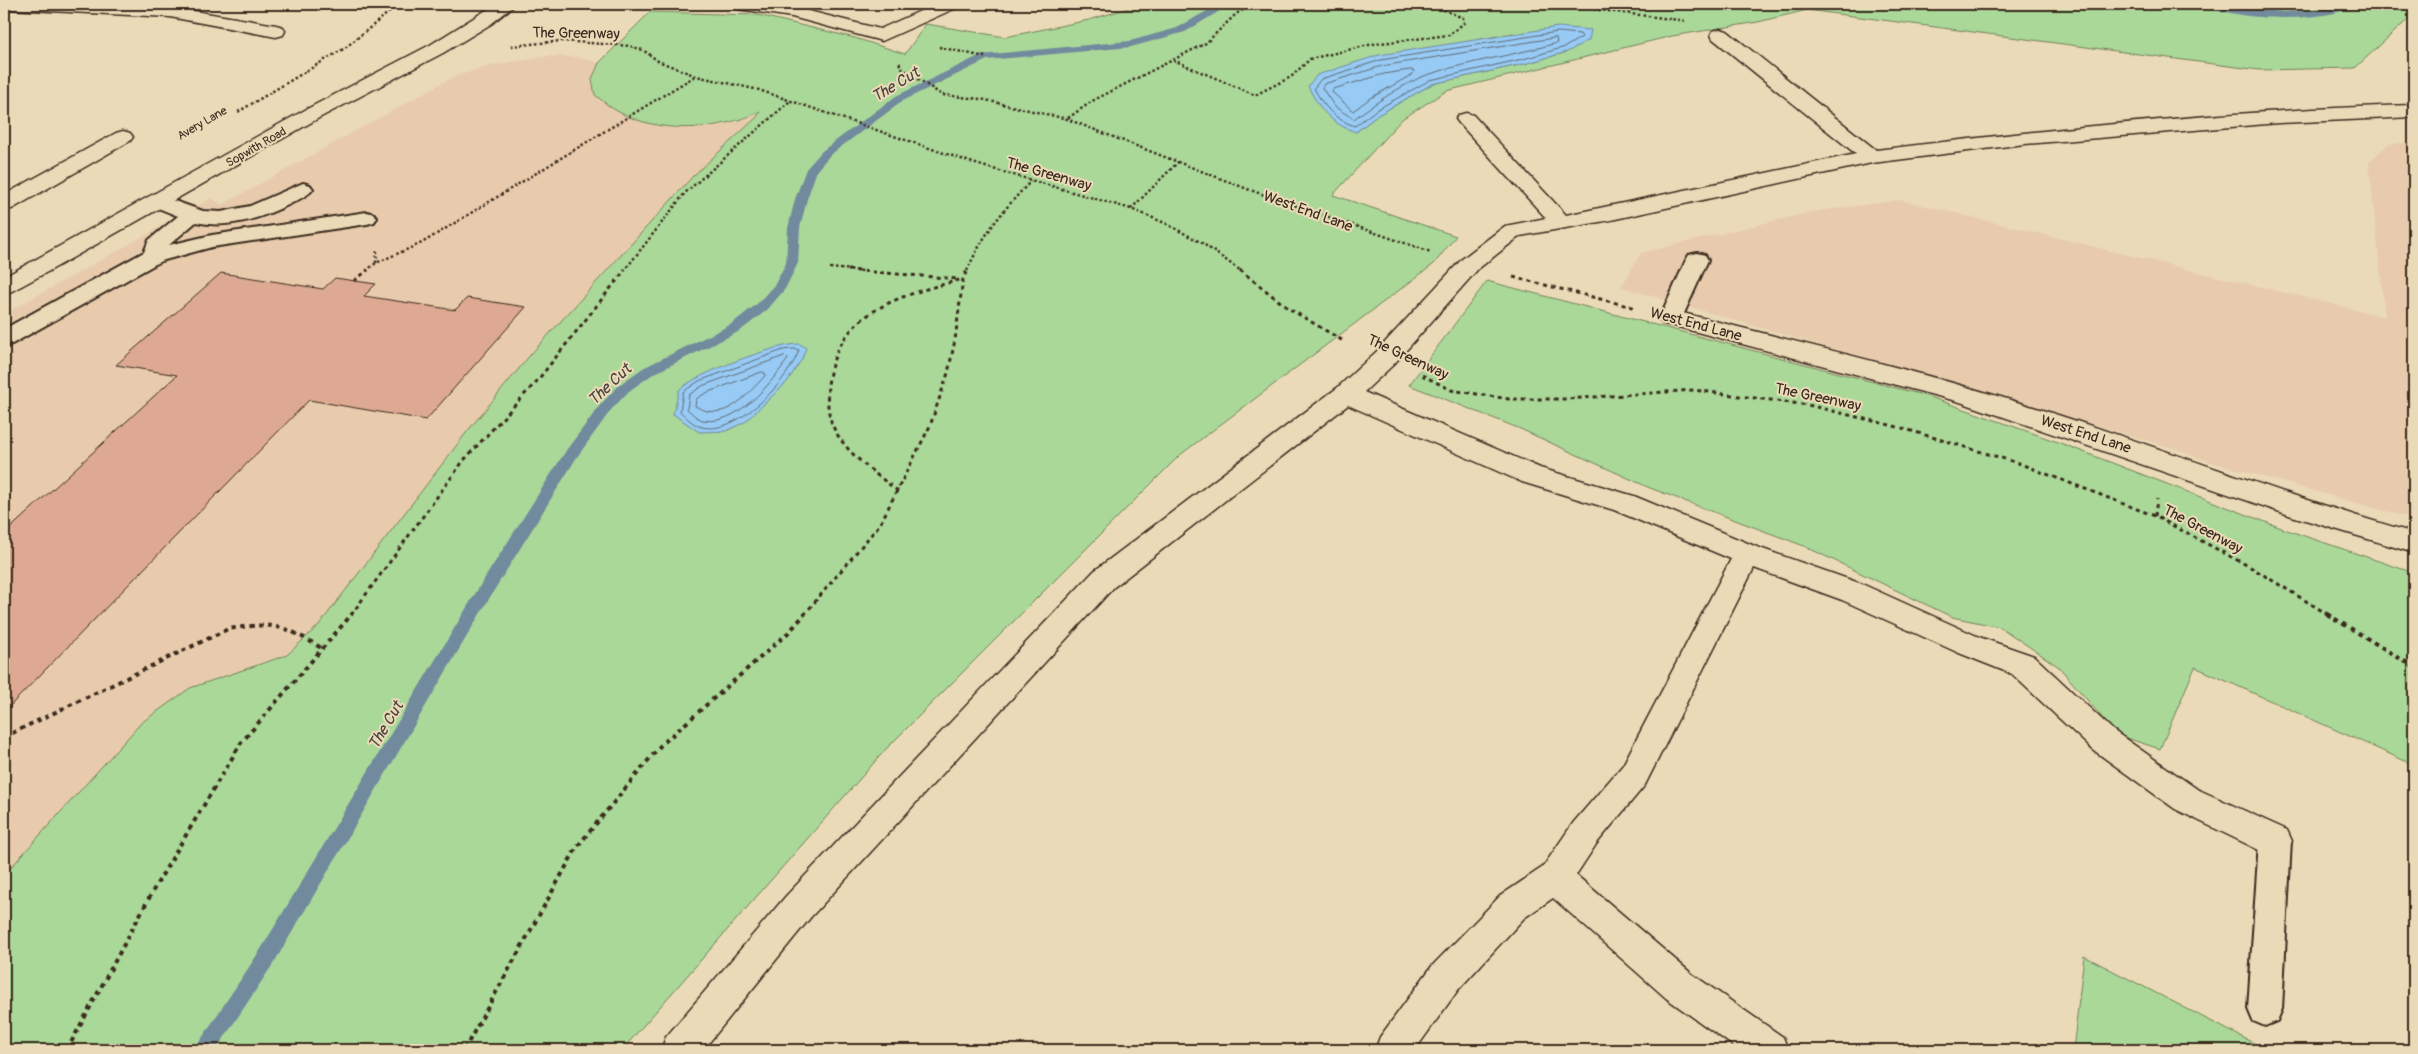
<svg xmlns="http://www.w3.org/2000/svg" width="2418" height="1054" font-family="Pangolin,sans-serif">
<rect width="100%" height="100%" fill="#ebdab7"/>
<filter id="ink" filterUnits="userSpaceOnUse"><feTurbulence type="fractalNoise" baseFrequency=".02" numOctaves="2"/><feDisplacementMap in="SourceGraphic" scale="10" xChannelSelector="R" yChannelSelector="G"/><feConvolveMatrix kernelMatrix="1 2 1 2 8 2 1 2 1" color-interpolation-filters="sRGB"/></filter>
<g filter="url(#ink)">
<!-- built -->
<g fill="#e7cbac">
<polygon points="550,56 576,57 599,63 592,79 645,122 689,127 718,125 737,122 761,111 757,117 694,175 531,354 466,433 319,625 287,655 190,688 141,723 4,875 4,314 212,198 222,205 453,77 493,65"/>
<polygon points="2414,142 2414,519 2200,459 2173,448 1621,287 1641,253 1811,212 1901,200 2385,317 2369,162 2388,144"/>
</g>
<!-- green -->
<g fill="#a9d898" stroke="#72815b" fill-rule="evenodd">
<path d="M1142 4H2414V14L2355 68 2259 70 1807 10 1758 22 1672 36 1446 91 1402 119 1333 195 1456 236 1434 264 1180 455 886 749 622 1050H4V875L141 723 190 688 287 655 319 625 466 433 531 354 694 175 757 117 760 112C717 131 660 135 617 111 609 107 602 100 595 95L592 79 599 63 650 12 758 15 855 38 905 54 926 24 1005 37 1089 20ZM1513 33 1567 52 1528 63 1432 84 1378 115 1356 132 1450 45Z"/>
<polygon points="1487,281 1927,396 2055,441 2284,529 2414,573 2414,765 2195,667 2160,749 2117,735 2059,667 2000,627 1952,617 1804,546 1650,488 1518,428 1409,385"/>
<polygon points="2084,956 2267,1050 2073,1050"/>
</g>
<!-- water -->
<g fill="#97caf4" stroke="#728a9e">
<path d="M1558 27 1591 30 1589 40 1567 52 1528 63 1432 84 1378 115 1356 132C1331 124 1319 109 1308 86L1317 75 1379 55Z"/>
<path d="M800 344 806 348 802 359 787 382 745 422 726 431 699 432 673 414 679 390C695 374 778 343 800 344Z"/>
</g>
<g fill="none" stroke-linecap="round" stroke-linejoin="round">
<!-- shore -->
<g stroke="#606a74" stroke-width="1">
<path d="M1558 32 1580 34 1582 37 1565 47 1527 58 1430 80 1376 110 1355 126C1335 120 1323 106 1314 88L1321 79 1381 60Z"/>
<path d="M1556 38 1557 43C1515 55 1471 61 1430 74 1409 80 1372 105 1354 119L1335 107 1322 88 1324 84 1382 66Z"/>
<polygon points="1411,70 1414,71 1413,74 1369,99 1353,111 1332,92 1333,89 1384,74"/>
<path d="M794 349 799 350C789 380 737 436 702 427 693 425 686 417 680 411L683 392 699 381 783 350Z"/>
<path d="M785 356 788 359C771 383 736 427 703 420 697 419 692 413 687 409L689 395 702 386Z"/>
<path d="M762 372 765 373V376C745 396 726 424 695 406L696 399 706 393Z"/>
</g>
<!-- stream -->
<g fill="#728a9e" fill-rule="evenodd">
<polygon points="1219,4 1231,4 1185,32 1131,47 987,60 904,100 830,155 817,170 807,199 800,228 798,263 785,289 767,310 740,331 653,374 629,391 611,410 577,457 493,592 275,961 216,1050 194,1050 261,949 481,584 567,449 601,404 619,385 643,368 730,325 757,304 775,284 786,263 788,228 795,199 806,169 822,151 896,96 981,55 1130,41 1177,28"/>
<path d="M2209 4H2225L2283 12 2317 10 2341 4H2355C2335 23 2229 22 2209 4Z"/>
</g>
</g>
<!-- building -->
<polygon fill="#dea992" stroke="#3b2a1e" points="221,273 323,289 335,278 376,284 364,296 455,310 467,298 526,307 426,420 309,400 4,712 4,534 177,375 116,365"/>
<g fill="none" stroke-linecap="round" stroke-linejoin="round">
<defs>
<g id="service">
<path d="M303 183 310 185 313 189C309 195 301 198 294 202 265 217 229 230 196 222L169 245 212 235 367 212 374 214 377 218 374 222 367 224 212 247 161 261 12 344 4 346V329L144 252 149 240 178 216 153 206 150 202 153 198 160 196 203 211 221 212 250 206Z"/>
<polygon points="1697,253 1705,255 1708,260 1682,318 1679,323 1671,325 1663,323 1660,318 1686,260 1689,255"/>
<polygon points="2275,827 2286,831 2291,841 2282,1009 2277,1021 2265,1026 2253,1021 2248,1009 2259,841 2264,831"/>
</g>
<g id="minor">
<polygon points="4,4 113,4 170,7 276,25 283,27 285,31 283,35 276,37 170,17 8,9 4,8"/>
<polygon points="728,4 781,4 880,29 936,4 959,4 956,8 882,41 792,17 737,9 731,8"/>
<path d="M1720 29 1727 31 1876 150C2055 128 2234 110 2414 105V117L2279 123 2025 144 1872 163 1611 220 1520 236 1478 269 1394 364 1364 392 1540 468 1634 496 1757 547 1862 584 1979 637 2034 656 2114 731 2197 789 2287 830 2292 841 2287 852 2275 856 2263 852 2175 809 2092 749 2012 674 1959 653 1842 600 1754 568 1645 785 1597 843 1576 875 1692 974 1783 1037 1788 1050H1739L1666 998 1553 898 1524 918 1458 990 1415 1050H1375L1380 1037 1432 966 1500 896 1543 867 1573 823 1623 765 1731 559 1614 510 1522 482 1348 405 1114 587 810 918 703 1050H661L666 1037 786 896 1094 571 1337 388 1376 352 1462 259 1505 226 1546 218 1459 123 1456 119 1459 115 1466 113 1473 115 1566 215 1856 154 1713 39 1711 35 1713 31Z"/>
<polygon points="123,131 130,133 133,137 130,141 12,209 4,210 4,195 116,133"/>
<path d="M1671 310C1792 341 1914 369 2033 407 2160 447 2285 496 2414 533V553L2292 516 1960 402 1663 323 1659 318 1663 313Z"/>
</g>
<polygon id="tertiary" points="496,4 516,4 491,24 443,53 319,118 51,270 12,291 4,293 4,277 305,110 430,45"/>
</defs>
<!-- service casing -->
<use href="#service" stroke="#3b2a1e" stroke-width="4"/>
<!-- minor casing -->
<use href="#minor" stroke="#3b2a1e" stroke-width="3"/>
<!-- tertiary casing -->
<use href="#tertiary" stroke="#3b2a1e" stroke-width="3"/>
<!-- path-far2 -->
<g stroke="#3b2a1e" stroke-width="2.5" stroke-dasharray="2.5 2.5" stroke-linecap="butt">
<polyline points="1579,4 1592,9 1687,21"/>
<polyline points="547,10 554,4"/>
<polyline points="511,46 562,41 630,46 643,50 658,61 696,76 759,90 979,165 1131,209 1165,223 1202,243 1241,271"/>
<polyline points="939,47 985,57"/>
<polyline points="1173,60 1255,95 1291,77 1310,59 1373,44 1449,35 1464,23 1463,18 1430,4"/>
<polyline points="899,63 903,69 942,95 981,99 1067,119 1250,190 1431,252"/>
<polyline points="238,112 345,48 399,4"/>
<polyline points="1068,118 1094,100 1206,43 1236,14 1253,4"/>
<polyline points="1131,209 1178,162"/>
<polyline points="376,263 377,251"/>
<polyline points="830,268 863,271"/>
<polyline points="366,271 376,263 422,243 695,76"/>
<polyline points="624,271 685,193 790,101"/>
<path d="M967 271C983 234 1003 210 1031 181"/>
</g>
<!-- path-far1 -->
<g stroke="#3b2a1e" stroke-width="3" stroke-dasharray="4 4" stroke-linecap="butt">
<polyline points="848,270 959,279"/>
<polyline points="1240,270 1288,308 1345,342"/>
<polyline points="1513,277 1636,308"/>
<polyline points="354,281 368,270"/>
<polyline points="1422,375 1451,390 1509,399 1567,399 1694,390 1808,405 1902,428 2018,463 2155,516 2252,568 2329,615"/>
<path d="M898 491C876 474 852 458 837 434 827 418 826 397 829 378 841 309 903 295 963 279"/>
<polyline points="2155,516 2157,499"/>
<polyline points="351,615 464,460 537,381 625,270"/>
<polyline points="804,615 880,524 930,426 948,373 955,340 963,279 967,270"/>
</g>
<!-- path -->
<g stroke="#3b2a1e" stroke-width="4" stroke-dasharray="4.5 4.5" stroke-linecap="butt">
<polyline points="2327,614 2414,667"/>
<path d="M4 737 228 629C275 622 282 624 323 649"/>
<polyline points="67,1050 155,887 241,743 352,614"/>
<polyline points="464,1050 577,847 660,746 789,632 805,614"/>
</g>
<!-- service -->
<use href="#service" fill="#ebdab7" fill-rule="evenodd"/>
<!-- minor -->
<use href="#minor" fill="#ebdab7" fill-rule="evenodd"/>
<!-- tertiary -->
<use href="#tertiary" fill="#ebdab7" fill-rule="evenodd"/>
</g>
</g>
<g text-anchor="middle" stroke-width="4" stroke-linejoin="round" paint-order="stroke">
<!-- far-street labels -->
<g font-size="12" fill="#3b2a1e" stroke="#ebdab7">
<text transform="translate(202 123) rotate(-30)" y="4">Avery Lane</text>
<text transform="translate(256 147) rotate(-30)" y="4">Sopwith Road</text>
</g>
<!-- street labels -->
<g font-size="15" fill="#3b2a1e" stroke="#ebdab7">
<text transform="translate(576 33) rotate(1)" y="5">The Greenway</text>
<text transform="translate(1049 174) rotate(16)" y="5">The Greenway</text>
<text transform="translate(1308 211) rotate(20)" y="5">West End Lane</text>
<text transform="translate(1696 324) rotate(15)" y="5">West End Lane</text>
<text transform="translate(1408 357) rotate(25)" y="5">The Greenway</text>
<text transform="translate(1818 397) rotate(12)" y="5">The Greenway</text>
<text transform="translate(2086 434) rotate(18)" y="5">West End Lane</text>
<text transform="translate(2203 529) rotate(28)" y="5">The Greenway</text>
</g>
<!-- water labels -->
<g font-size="16" font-style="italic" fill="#49423e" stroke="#ebdab7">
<text transform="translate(895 84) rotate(-31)" y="6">The Cut</text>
<text transform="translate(609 384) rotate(-43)" y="6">The Cut</text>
<text transform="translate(385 725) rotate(-59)" y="6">The Cut</text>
</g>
</g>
<!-- margin -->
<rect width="2418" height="1054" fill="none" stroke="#ebdab7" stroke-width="20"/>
<rect x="10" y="10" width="2398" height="1034" fill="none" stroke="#3b2a1e" stroke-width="2" filter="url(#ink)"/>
</svg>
